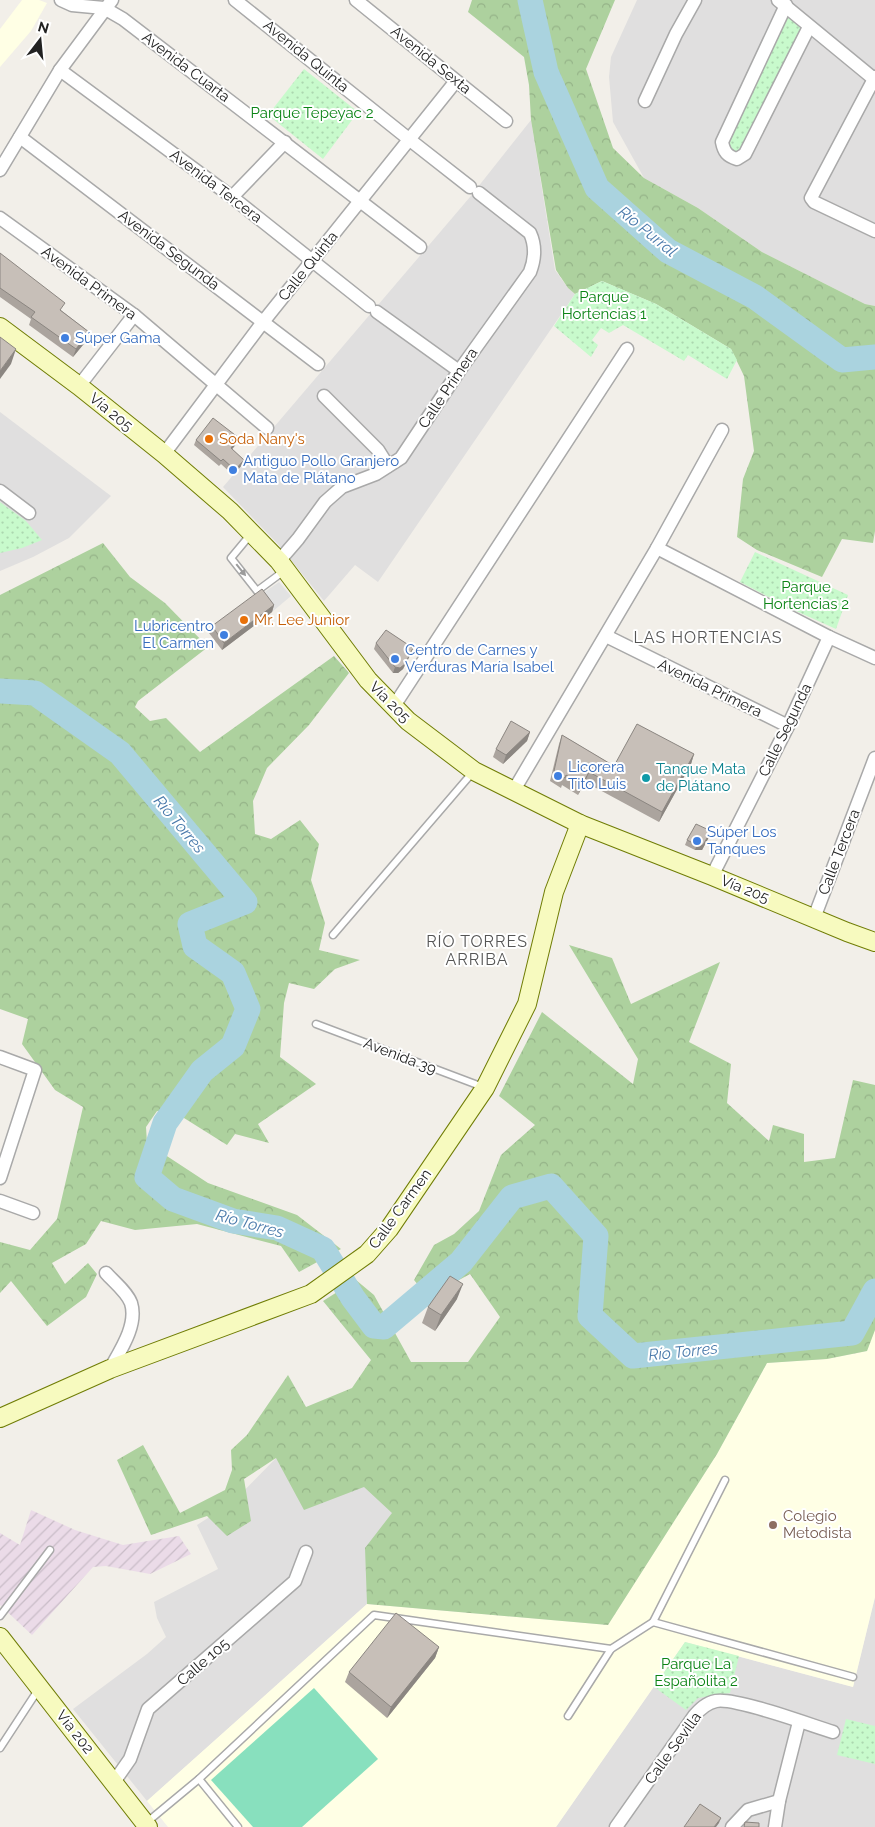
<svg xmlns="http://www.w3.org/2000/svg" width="875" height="1827" font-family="Raleway,sans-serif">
<defs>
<pattern id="industrial-furrows" width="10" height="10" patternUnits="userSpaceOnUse" patternTransform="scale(1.25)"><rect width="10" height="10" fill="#ebdbe8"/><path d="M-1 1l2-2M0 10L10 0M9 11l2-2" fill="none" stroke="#c9bcc7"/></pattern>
<pattern id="forest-crowns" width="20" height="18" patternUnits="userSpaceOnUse" patternTransform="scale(1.25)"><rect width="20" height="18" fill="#add19e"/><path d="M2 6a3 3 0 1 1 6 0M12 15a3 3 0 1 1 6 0" fill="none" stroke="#95b388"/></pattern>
<pattern id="park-dots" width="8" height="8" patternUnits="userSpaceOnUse" patternTransform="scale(1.25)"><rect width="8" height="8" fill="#c8facc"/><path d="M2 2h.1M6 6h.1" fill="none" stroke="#acd6af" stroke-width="1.8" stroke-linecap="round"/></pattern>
</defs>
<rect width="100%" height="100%" fill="#f2efe9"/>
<!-- residential -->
<g fill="#e0dfdf">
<polygon points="637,0 875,0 875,306 865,304 762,252 698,208 644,178 613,122 609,77 611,57"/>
<polygon points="531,120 555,270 568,288 575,294 378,582 355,565 324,601 278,544 223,487 470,197"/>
<polygon points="0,412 111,496 69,538 33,557 0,571"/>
<polygon points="282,1452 379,1462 428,1608 367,1604 147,1801 73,1709 147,1654 166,1637 157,1618 154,1602 218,1569 197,1525 233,1502"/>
<polygon points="875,1597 875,1827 556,1827 685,1642 853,1687"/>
</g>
<!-- industrial -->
<polygon fill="url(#industrial-furrows)" points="31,1510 75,1530 123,1545 179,1536 191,1554 150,1574 106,1566 93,1567 32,1635 0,1605 0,1533 20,1545"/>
<!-- education -->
<g fill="#ffffe5">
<polygon points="22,0 39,0 47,3 31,31 0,67 0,29"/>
<polygon points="875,1330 875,1597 853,1687 685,1642 556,1827 168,1827 147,1801 367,1604 608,1625 717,1454 767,1363 827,1359 867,1351"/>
</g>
<!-- forest -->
<g fill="url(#forest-crowns)">
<polygon points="472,0 615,0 586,69 613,148 644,178 698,208 762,252 865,304 875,306 875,531 873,543 842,539 822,577 757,550 737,537 743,479 754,451 744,376 731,349 656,304 602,281 575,294 568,288 556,270 531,120 529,85 524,57 468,12"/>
<polygon points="103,543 130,577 165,603 208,647 138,701 135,707 150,721 166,718 200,752 334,656 349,673 309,725 267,768 253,801 255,834 271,839 300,820 319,844 311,880 325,923 319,950 360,960 335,969 314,989 289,983 284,1003 280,1057 316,1084 258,1124 269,1143 235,1134 227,1145 184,1118 157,1111 146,1127 147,1143 208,1183 297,1215 341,1249 299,1272 281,1246 197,1224 135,1230 101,1221 86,1244 52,1263 65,1284 88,1263 97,1274 86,1297 47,1326 11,1281 0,1293 0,1242 30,1250 57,1219 83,1107 55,1090 22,1044 28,1019 0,1009 0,595"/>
<polygon points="569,945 612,958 631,1004 720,962 689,1042 731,1064 727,1103 769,1141 773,1125 804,1134 804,1162 835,1158 853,1080 875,1085 875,1330 867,1351 827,1359 767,1363 717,1454 608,1625 367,1604 365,1548 392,1513 364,1487 304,1510 276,1458 244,1479 251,1521 227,1536 207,1516 151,1535 117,1460 143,1445 180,1513 225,1490 232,1470 231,1450 247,1435 288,1375 306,1407 352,1388 371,1360 323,1301 356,1280 374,1295 411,1362 468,1362 500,1317 470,1274 428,1297 414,1280 434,1245 454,1234 479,1211 501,1155 535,1125 499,1096 542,1012 633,1084 638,1059"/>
</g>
<!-- park -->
<g fill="url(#park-dots)">
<path d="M786 15 803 28 743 151C734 153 729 149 726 141Z"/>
<polygon points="304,69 358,112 323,159 268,115"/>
<polygon points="602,281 656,304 731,349 737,360 727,379 688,355 684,361 623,325 609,333 601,328 592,340 598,345 591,357 554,326 575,294"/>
<polygon points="0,502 26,521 42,540 22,548 0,553"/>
<polygon points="755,552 848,595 836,629 796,611 740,582"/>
<polygon points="685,1642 739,1656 730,1693 698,1698 686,1710 654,1687"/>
<polygon points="846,1719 875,1726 875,1764 837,1755"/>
</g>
<!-- pitch -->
<polygon fill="#88e0be" points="314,1688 378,1759 302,1827 253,1827 211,1780"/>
<!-- parking -->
<polygon fill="#e2e2e2" points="279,582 291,596 272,612 259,596"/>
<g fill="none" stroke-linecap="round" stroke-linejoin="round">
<!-- river -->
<g stroke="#aad3df" stroke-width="25">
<polyline points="530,0 546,72 597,188 668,251 755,297 842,360 875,357"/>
<polyline points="0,691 35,693 120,753 245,902 190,924 195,946 233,973 248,1009 233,1046 202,1071 165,1123 147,1177 173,1199 233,1221 277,1228 323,1249 353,1298 374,1326 384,1327 461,1262 512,1197 551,1186 596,1236 590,1316 633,1356 852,1333 875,1291"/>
</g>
<defs>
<g id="lane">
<polyline points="251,534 231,558 257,591 284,571"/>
<polyline points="333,935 473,772"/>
<polyline points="316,1024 483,1087"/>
<polyline points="0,1616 50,1550"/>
<polyline points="653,1622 725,1480"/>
<polyline points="568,1716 611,1649 653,1622 853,1677"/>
<polyline points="0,1748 38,1690"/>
<polyline points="199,1779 238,1827"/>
<polyline points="146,1823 199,1779 374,1615 611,1649"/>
</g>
<g id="street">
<polyline points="61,0 72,5 104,8 123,19 420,247"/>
<polyline points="235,0 410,140 470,187"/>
<polyline points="356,0 506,121"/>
<polyline points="778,0 874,79"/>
<path d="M786 5 722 142C724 152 727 156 737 159L745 154 809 27"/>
<polyline points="60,70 232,197 369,306"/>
<polyline points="875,77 811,198 814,202 875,231"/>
<polyline points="645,101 676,34 695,0"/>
<polyline points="20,137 318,364"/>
<polyline points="0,170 60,70 112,0"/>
<polyline points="232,197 285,142"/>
<polyline points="0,218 134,315 267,428"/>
<polyline points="377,312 459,371"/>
<polyline points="79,386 134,315"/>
<polyline points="324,396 378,450 388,466"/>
<polyline points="164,454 263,322 456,81"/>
<polyline points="0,491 29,513"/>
<polyline points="657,548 829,637 875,658"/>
<path d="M279 561 298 539 325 502 342 487 376 474 401 458 459 371 530 272C535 259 536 246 530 233L479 193"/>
<polyline points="606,636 788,726"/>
<polyline points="394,706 627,349"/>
<polyline points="514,790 657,548 722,430"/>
<polyline points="712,876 788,726 829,637"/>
<polyline points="814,918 875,758"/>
<polyline points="0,1057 35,1070 0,1178"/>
<polyline points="0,1201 33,1213"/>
<path d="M106 1273C114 1282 127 1292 131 1303 138 1325 120 1351 110 1369"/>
<polyline points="114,1782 130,1759 148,1709 295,1581 306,1552"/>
<path d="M616 1827 694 1716C700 1709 706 1703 716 1701 735 1697 810 1725 833 1732"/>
<polyline points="732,1827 748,1810 779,1801"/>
<polyline points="775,1827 779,1801 799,1722"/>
</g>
<g id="secondary">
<polyline points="0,327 79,386 164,454 230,511 279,561 368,680 408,721 474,771 580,824 712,876 847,932 875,942"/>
<polyline points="0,1418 110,1369 311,1294 367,1254 389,1229 485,1088 527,1004 554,892 580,824"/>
<polyline points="0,1637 148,1827"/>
</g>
</defs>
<!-- lane casing -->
<use href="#lane" stroke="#a9a9a9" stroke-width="9"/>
<!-- street casing -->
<use href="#street" stroke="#a9a9a9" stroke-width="15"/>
<!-- secondary casing -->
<use href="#secondary" stroke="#707d05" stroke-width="20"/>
<!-- lane -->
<use href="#lane" stroke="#fff" stroke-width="6"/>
<!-- street -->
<use href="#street" stroke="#fff" stroke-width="12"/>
<!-- secondary -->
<use href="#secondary" stroke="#f7fabf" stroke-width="18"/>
</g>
<!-- wall -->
<g fill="#aba49e">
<polygon points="0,253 62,311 89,332 87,340 73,357 29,325 31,319 0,297"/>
<polygon points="239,438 237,443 232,449 244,460 242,465 233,475 221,464 219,466 194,445 196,440"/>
<polygon points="274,605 272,612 222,650 209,633 212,626"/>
<polygon points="376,643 411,654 403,669 398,673 393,673 374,649"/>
<polygon points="530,732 527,741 503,764 493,757 496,749"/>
<polygon points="562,735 614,766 694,754 691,764 659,822 585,782 578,795 562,785 561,788 550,781 559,744"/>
<polygon points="711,831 709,837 702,850 695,850 685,845 687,840"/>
<polygon points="457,1299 435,1331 422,1323 428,1307"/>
<polygon points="439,1647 435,1658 387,1718 345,1682 349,1672"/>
</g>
<!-- shaded-wall -->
<g fill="#8b8681">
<polygon points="89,332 87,340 73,357 76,349"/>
<polygon points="16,349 11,364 0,379 0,371"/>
<polygon points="239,438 237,443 229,453 231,448"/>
<polygon points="244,460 242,465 233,475 235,470"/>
<polygon points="274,605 272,612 222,650 224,643"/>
<polygon points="413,648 403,669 398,673 393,673 395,667"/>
<polygon points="530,732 527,741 503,764 506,755"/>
<polygon points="694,754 691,764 659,822 662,812"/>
<polygon points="589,772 585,782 578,795 582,785"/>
<polygon points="711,831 709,837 702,850 695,850 697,845"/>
<polygon points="463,1284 457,1299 435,1331 441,1315"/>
<polygon points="439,1647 435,1658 387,1718 391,1707"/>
<polygon points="721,1818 719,1823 716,1827 714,1827"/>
</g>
<!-- building -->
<g fill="#c7bfb8" stroke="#8b8681">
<polygon points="0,253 65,303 60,310 89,332 76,349 31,317 35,312 0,288"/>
<polygon points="0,337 16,349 0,371"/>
<polygon points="213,418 239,438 231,448 244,460 235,470 223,459 221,461 196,440"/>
<polygon points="262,589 274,605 224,643 212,626"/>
<polygon points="386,630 413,648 405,664 400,668 395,667 376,643"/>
<polygon points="511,721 530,732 506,755 496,749"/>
<polygon points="637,724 694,754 662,812 589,772 582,785 566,775 565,778 554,771 562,735 614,766"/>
<polygon points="696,824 711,831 703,845 697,845 687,840"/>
<polygon points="450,1276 463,1284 441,1315 428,1307"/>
<polygon points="396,1613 439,1647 391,1707 349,1672"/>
<polygon points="700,1804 721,1818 714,1827 684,1827"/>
<polygon points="745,1822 759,1823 759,1827 744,1827"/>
</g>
<!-- one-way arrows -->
<defs><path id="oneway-solid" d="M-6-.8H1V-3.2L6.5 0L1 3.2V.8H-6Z" transform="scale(1.25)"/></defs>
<use fill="#9c9c9c" href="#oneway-solid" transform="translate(241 570) rotate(51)"/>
<!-- markers -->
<g fill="#3f7fe0" stroke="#fff" stroke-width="2">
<circle cx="65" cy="338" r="5"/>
<circle cx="233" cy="470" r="5"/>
<circle cx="224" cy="635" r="5"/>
<circle cx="395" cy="659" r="5"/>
<circle cx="558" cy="776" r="5"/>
<circle cx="697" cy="841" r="5"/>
</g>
<g fill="#e8710a" stroke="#fff" stroke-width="2">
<circle cx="209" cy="439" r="5"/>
<circle cx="244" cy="620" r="5"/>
</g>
<circle fill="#0f9aa8" stroke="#fff" stroke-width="2" cx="646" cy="778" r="5"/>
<circle fill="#8d6e63" stroke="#fff" stroke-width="2" cx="773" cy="1525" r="5"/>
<g text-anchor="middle" stroke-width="4" stroke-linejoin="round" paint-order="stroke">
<!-- street labels -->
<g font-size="15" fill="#222" stroke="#fff">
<text transform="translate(306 56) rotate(39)" y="5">Avenida Quinta</text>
<text transform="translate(431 60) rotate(39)" y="5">Avenida Sexta</text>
<text transform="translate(186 67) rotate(37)" y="5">Avenida Cuarta</text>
<text transform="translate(216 186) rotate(37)" y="5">Avenida Tercera</text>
<text transform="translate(169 250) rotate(37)" y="5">Avenida Segunda</text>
<text transform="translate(308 266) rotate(-51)" y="5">Calle Quinta</text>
<text transform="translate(89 283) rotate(36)" y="5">Avenida Primera</text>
<text transform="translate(448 388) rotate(-56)" y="5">Calle Primera</text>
<text transform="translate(111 412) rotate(39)" y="5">Vía 205</text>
<text transform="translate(710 688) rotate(26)" y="5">Avenida Primera</text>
<text transform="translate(390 702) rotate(45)" y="5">Vía 205</text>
<text transform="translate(785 730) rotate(-64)" y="5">Calle Segunda</text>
<text transform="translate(839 852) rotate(-69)" y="5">Calle Tercera</text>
<text transform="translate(745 889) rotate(22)" y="5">Vía 205</text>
<text transform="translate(400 1056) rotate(21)" y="5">Avenida 39</text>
<text transform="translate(400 1209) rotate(-54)" y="5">Calle Carmen</text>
<text transform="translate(203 1662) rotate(-41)" y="5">Calle 105</text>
<text transform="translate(75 1732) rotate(52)" y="5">Vía 202</text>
<text transform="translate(673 1748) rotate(-54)" y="5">Calle Sevilla</text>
</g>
<!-- park labels -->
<g font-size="15" fill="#0c8416" stroke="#fff">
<text x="312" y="118">Parque Tepeyac 2</text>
<text x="604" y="302">Parque<tspan x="604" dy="17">Hortencias 1</tspan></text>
<text x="806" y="592">Parque<tspan x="806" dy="17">Hortencias 2</tspan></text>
<text x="696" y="1669">Parque La<tspan x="696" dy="17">Españolita 2</tspan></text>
</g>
<!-- shop labels -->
<g font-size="15" fill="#366cbe" stroke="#fff" text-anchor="start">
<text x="75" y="343">Súper Gama</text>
<text x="243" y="466">Antiguo Pollo Granjero<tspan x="243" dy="17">Mata de Plátano</tspan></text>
<text x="214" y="631" text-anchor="end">Lubricentro<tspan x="214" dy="17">El Carmen</tspan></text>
<text x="405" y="655">Centro de Carnes y<tspan x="405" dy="17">Verduras María Isabel</tspan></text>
<text x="568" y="772">Licorera<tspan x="568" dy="17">Tito Luis</tspan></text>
<text x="707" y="837">Súper Los<tspan x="707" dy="17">Tanques</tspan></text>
</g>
<!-- food labels -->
<g font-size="15" fill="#c56008" stroke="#fff" text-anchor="start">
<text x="219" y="444">Soda Nany's</text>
<text x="254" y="625">Mr. Lee Junior</text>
</g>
<!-- culture labels -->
<g font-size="15" fill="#0d838f" stroke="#fff" text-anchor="start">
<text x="656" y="774">Tanque Mata<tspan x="656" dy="17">de Plátano</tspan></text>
</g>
<!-- education labels -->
<g font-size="15" fill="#785e54" stroke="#fff" text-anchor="start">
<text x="783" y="1521">Colegio<tspan x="783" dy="17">Metodista</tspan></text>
</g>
<!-- water labels -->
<g font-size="16" font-style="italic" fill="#4a7aab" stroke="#fff">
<text transform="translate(648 231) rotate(39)" y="6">Río Purral</text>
<text transform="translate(180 824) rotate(50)" y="6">Río Torres</text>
<text transform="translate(250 1223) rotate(15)" y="6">Río Torres</text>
<text transform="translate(683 1351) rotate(-6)" y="6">Río Torres</text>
</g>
<!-- neighbourhood labels -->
<g font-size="16" letter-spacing="1" fill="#555" stroke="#fff">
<text x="708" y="643">LAS HORTENCIAS</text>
<text x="477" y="947">RÍO TORRES<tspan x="477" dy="18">ARRIBA</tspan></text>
</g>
</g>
<!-- north arrow -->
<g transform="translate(40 40) rotate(16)" stroke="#ffffff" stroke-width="4" paint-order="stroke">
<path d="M0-4L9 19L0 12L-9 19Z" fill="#222222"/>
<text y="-8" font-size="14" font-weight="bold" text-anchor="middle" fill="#222222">N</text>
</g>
</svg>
